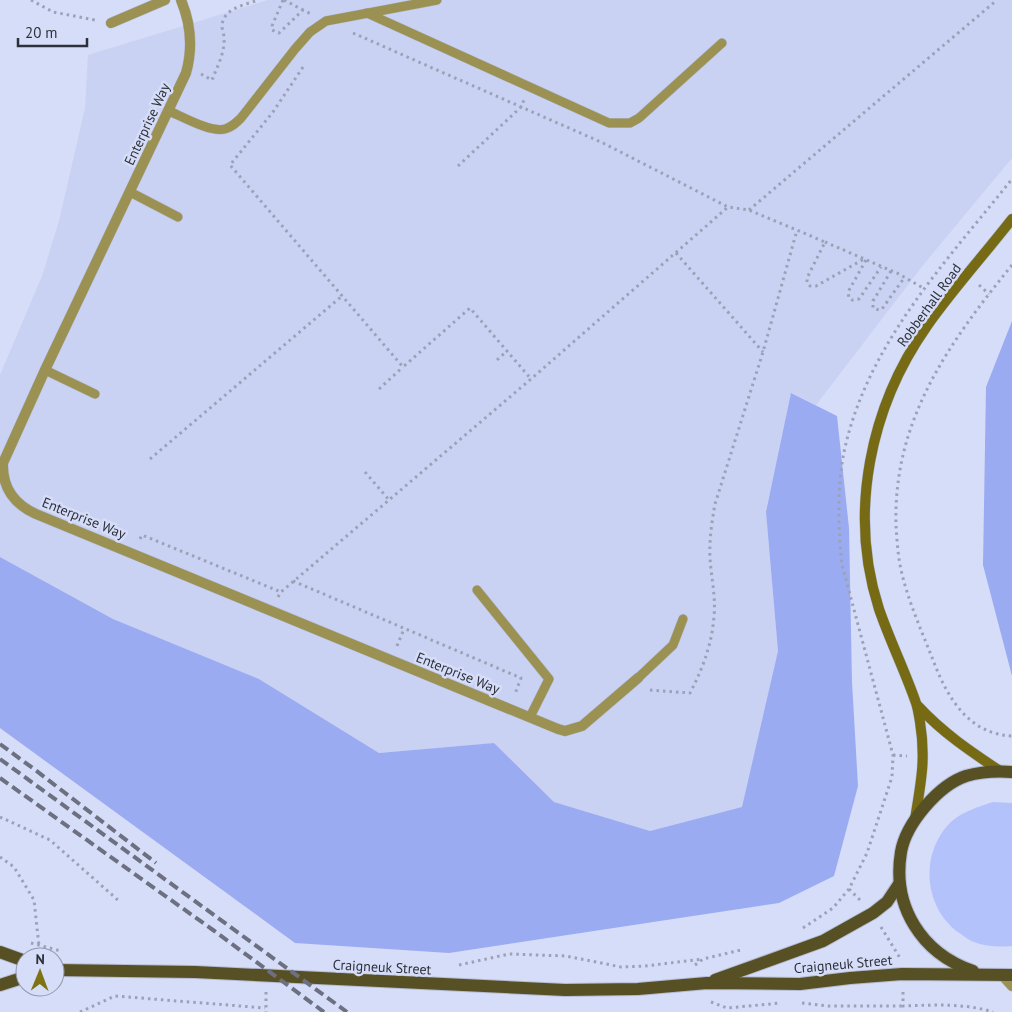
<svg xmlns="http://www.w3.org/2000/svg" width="1012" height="1012" font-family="'PT Sans',sans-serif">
<rect width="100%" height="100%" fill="#d6ddf8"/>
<!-- built -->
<polygon fill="#c9d2f3" points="268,0 1012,0 1012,158 924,264 816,405 792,393 766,512 778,651 743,807 650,831 554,802 494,743 379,753 259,679 113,619 0,557 0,375 42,276 59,221 85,108 88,55"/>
<!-- green -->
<path fill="#b4c2fc" d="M993 802 1012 803V946C999 947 987 947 974 942 970 941 965 937 961 934 924 910 918 853 952 821 964 811 978 807 993 802Z"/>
<!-- forest -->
<g fill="#9babf1">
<polygon points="1012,321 1012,676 983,565 986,387"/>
<polygon points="791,393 837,416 849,528 852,682 858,786 834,876 779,903 449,953 295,943 0,728 0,557 113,619 259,679 379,753 494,743 554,802 650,831 742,807 778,651 766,512"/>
</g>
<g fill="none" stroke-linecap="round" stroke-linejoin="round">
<defs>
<g id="lane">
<polyline points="367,13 609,123 630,123 639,118 722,43"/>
<path d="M169 111C183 117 211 133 225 129 232 127 236 123 241 118L295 49 310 32 326 21 437 0"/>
<polyline points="130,192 178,217"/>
<polyline points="45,370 95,394"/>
<polyline points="477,590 549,679 530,717"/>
<polyline points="638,678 673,645 683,619"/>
</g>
<g id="street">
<path d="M181 0C191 24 193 48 186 73L45 370 3 463C2 488 14 504 36 514L558 729 565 731 582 726 638 678"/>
<polyline points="111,23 165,0"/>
<polyline points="1003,976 1012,986"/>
</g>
<g id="secondary">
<path d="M918 706C943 733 970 751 1000 771"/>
<path d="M915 819C921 782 926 759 920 722 919 716 918 709 916 703 905 671 890 641 879 609 848 513 870 407 927 326 953 289 984 255 1012 219"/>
</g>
<g id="primary">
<polyline points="0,952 25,961"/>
<polyline points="55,970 195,972 565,990 638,989 707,983 800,984 850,978 902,974 1012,975"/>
<path d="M973 971C921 953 892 906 901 852 906 823 939 785 966 776 980 772 998 771 1012 772"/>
<polyline points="715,980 823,941 873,913 887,902 899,884"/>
<polyline points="0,985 25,977"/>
</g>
</defs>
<!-- lane casing -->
<use href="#lane" stroke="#b4bbd2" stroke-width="10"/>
<!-- street casing -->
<use href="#street" stroke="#b4bbd2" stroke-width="11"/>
<!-- secondary casing -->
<use href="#secondary" stroke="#b4bbd2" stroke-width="11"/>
<!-- primary casing -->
<use href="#primary" stroke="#b4bbd2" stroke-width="14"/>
<!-- path -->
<g stroke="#9ba1b6" stroke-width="3" stroke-dasharray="2.5 4" stroke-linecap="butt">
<polyline points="31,0 53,12 95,20"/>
<polyline points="283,0 272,26 272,30 279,33 303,10 311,14"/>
<polyline points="284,0 303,10"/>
<polyline points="353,33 603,143 728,207 749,210 825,242 807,278 807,283 810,286 816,286 864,259"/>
<polyline points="303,67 273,112 230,165 403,367 470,308 531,379"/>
<path d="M201 74 212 80C217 67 225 53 224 38 224 34 222 30 222 26 223 8 245 5 258 0"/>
<polyline points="458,166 521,107 524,100"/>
<polyline points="749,210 997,0"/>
<polyline points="825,242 899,274 925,289"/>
<polyline points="676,253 763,352"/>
<polyline points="866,260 848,292 849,298 852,300 859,299 881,267"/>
<path d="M1012 265C949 343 893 420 896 525 897 541 898 558 902 574 909 603 922 632 933 660 947 697 968 734 1012 736"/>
<polyline points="891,271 873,301 873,308 879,310 882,309 904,278"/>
<polyline points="979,285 989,294"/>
<polyline points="497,360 507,351"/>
<polyline points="379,389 403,367"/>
<polyline points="150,459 342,296"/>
<polyline points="365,472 389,500"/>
<polyline points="140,539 142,535 281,592"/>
<polyline points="293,581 521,678 515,694"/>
<polyline points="278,597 281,592 531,379 728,207"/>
<polyline points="397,646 404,629"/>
<path d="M650 690 690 693C703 668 712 644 714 616 716 596 711 577 710 558 709 540 712 521 715 504L763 352 797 230"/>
<polyline points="893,755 907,756"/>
<polyline points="0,817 50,840 119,901"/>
<polyline points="0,857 14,867 34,900 39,946"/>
<polyline points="849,889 861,901"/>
<polyline points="881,927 900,958"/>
<path d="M803 928 833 908 849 889 867 853 892 777 893 755 842 565C838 530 837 487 844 452 867 344 946 262 1012 179"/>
<polyline points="31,943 61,951"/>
<polyline points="459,965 509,954 566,956 621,967 645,966 703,959"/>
<polyline points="695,965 703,959 741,950"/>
<polyline points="266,992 266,1012"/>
<path d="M903 992V1006C934 1005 964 1003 993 1012"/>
<polyline points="711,1002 727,1008 781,1003"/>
<polyline points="802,1003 828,1006 903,1006"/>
<polyline points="80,1012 115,996 265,1008"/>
</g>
<!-- lane -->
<use href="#lane" stroke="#9a9152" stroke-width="9"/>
<!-- street -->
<use href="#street" stroke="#9a9152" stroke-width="10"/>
<!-- secondary -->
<use href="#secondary" stroke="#766b14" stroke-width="10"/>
<!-- primary -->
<use href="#primary" stroke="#575024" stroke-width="12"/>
<!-- rail -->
<g stroke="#6c7080" stroke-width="4" stroke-dasharray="10 5" stroke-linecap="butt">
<polyline points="0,744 34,769 156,863"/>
<polyline points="0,759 347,1012"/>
<polyline points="0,778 213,930 324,1012"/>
</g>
</g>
<g text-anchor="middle" stroke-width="5" stroke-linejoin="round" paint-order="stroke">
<!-- street labels -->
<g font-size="14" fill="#2e313b" stroke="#d6ddf8">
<text transform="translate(147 124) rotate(-65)" y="5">Enterprise Way</text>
<text transform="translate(929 305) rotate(-54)" y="5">Robberhall Road</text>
<text transform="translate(84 518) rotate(22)" y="5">Enterprise Way</text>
<text transform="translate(458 673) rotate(22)" y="5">Enterprise Way</text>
<text transform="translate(843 964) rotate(-5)" y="5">Craigneuk Street</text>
<text transform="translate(382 967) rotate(3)" y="5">Craigneuk Street</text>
</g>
</g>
<!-- north arrow -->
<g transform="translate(40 972) rotate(1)"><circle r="24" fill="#d6ddf8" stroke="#9398ac"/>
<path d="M0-4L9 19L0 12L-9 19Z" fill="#7e7213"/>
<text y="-8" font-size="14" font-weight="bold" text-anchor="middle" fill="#2e313b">N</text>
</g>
<!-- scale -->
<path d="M18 38v8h69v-8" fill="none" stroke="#2e313b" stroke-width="2.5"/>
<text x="25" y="38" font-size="15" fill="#2e313b" stroke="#d6ddf8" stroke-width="4" paint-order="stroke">20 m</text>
</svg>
